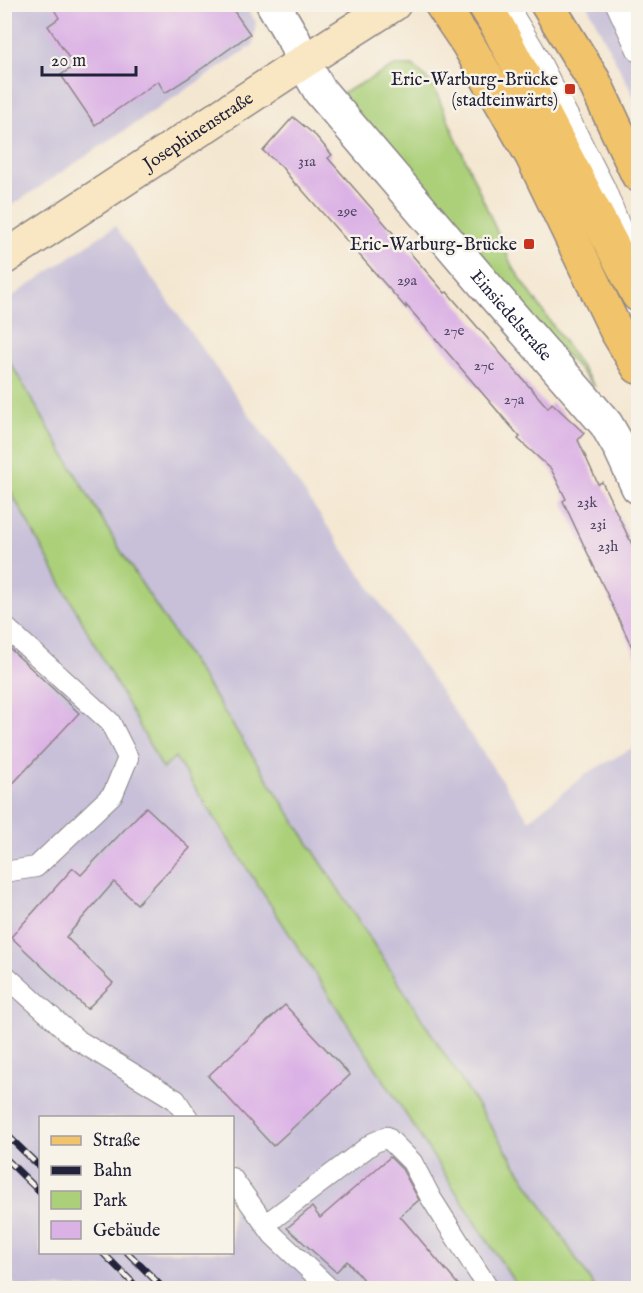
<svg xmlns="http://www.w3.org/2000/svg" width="643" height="1293" font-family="'IM FELL English',serif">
<rect width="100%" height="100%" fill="#f7f3e8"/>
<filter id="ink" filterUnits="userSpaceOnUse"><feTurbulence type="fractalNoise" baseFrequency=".0167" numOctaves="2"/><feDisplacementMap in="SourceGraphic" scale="12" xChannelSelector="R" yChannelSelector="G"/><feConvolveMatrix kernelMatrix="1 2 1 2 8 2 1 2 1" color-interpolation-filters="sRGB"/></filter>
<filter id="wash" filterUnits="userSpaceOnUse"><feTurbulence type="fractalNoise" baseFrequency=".008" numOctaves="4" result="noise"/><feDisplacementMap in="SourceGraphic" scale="24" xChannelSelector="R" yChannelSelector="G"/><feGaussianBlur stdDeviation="1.35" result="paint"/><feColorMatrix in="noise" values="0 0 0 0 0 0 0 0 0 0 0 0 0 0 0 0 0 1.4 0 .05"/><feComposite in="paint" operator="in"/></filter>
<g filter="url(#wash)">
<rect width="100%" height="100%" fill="#f4e7d1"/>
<!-- industrial -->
<g fill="#c8c0d8" fill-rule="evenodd">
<polygon points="5,5 244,5 256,22 253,45 5,210"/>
<polygon points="587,5 638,5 638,105"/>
<path d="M115 226 295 479 529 820 587 773 638 745V1288H18L5 1275 4 302ZM40 1118H232V1252H40Z"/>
</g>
<!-- green -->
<g fill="#acd07a" stroke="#67795a" stroke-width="1.5">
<polygon points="395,66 413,66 427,79 435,90 512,266 595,387 333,98"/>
<polygon points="4,352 122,553 595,1288 518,1288 175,757 163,769 5,481"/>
</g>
<g id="blocks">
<!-- building -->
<g fill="#dbb2e5">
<polygon points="51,4 229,4 250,34 190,77 165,93 158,81 95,125 61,75 74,66 48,26 59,18"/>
<polygon points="293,117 316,136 332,155 328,158 445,293 447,292 548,408 552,403 584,433 578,440 598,484 602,482 639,559 639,662 563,501 566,499 551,469 518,439 520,437 447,352 406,305 406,308 297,184 296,185 281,166 263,151"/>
<polygon points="4,643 79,713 4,793"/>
<polygon points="146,807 190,848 137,904 114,882 66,937 113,983 87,1009 11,937 73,868 81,875"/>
<polygon points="285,1005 350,1075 273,1146 208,1076"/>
<polygon points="390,1157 402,1169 419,1200 400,1216 461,1288 370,1288 347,1261 336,1272 287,1228 312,1207 320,1218"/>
</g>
</g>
</g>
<g filter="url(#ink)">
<use href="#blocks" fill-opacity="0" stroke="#8b8486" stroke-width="1.5"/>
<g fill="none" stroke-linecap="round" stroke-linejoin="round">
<defs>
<g id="lane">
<polyline points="512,4 515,18 534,49 605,188 628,246"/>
<polyline points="616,4 638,52"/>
<polyline points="4,626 110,722 128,758 113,794 36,867 4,872"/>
<polyline points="4,974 76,1039 176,1100 188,1118"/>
<polyline points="232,1178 273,1235 329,1288"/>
<polyline points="266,1224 373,1143 387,1137 412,1162 431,1198 488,1288"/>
</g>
<g id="street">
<path id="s1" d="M273 4 293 38 303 62 320 91 492 293 606 424 621 450 638 487"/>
</g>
<g id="secondary">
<path id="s2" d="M4 258 303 62 394 4"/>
</g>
<g id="primary">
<polyline points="441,4 468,44 532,156 616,330 638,367"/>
<polyline points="484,4 498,27 638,295"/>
<polyline points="547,4 594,81 638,175"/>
</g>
</defs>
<!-- lane casing -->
<use href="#lane" stroke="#8b8486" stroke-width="22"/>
<!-- street casing -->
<use href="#street" stroke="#8b8486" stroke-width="36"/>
<!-- secondary casing -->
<use href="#secondary" stroke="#8b8486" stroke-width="36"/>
<!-- primary casing -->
<use href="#primary" stroke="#8b8486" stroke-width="36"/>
<!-- lane -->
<use href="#lane" stroke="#fff" stroke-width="20"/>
<!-- street -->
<use href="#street" stroke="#fff" stroke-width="33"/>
<!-- secondary -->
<use href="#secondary" stroke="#f9e7c3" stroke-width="33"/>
<!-- primary -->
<use href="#primary" stroke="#f1c36a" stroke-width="33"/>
<defs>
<g id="rail">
<polyline points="4,1132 40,1167"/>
<polyline points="4,1157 40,1192"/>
<polyline points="102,1252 138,1288"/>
<polyline points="127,1252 163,1288"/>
</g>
</defs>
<!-- rail casing -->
<use href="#rail" stroke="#22223b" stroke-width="7"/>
<!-- rail -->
<use href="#rail" stroke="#f7f3e8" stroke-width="4.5" stroke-dasharray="14" stroke-linecap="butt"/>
</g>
</g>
<!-- markers -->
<g fill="#c8321e" stroke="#f7f3e8" stroke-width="2">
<rect x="564" y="83" width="12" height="12" rx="3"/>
<rect x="523" y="238" width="12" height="12" rx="3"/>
</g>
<g text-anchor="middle" stroke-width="5" stroke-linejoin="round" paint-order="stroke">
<!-- number labels -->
<g font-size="15" fill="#504666">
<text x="307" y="166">31a</text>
<text x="347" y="216">29e</text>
<text x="407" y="285">29a</text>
<text x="454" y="335">27e</text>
<text x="484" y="370">27c</text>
<text x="514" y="404">27a</text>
<text x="587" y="507">23k</text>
<text x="598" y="529">23i</text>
<text x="608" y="551">23h</text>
</g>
<!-- poi labels -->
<g font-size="18" fill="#22223b" stroke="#f7f3e8" text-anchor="end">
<text x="558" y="85">Eric-Warburg-Brücke<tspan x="558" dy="21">(stadteinwärts)</tspan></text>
<text x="517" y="250">Eric-Warburg-Brücke</text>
</g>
<!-- street labels -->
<g font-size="18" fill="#22223b" stroke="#f7f3e8">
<text dy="6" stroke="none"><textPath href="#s2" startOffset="232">Josephinenstraße</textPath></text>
<text dy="6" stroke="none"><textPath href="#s1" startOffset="394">Einsiedelstraße</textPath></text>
</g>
</g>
<!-- margin -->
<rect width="643" height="1293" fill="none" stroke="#f7f3e8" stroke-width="24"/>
<!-- legend -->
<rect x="39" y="1116" width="195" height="138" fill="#f7f3e8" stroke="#a29fa3" stroke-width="1.5"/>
<rect x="51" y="1136" width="30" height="9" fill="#f1c36a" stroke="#a29fa3" stroke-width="1.5"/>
<text x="93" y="1146" font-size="18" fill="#22223b">Straße</text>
<rect x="51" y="1166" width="30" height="9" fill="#22223b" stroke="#a29fa3" stroke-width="1.5"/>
<text x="93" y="1176" font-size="18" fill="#22223b">Bahn</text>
<rect x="51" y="1191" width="30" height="18" fill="#acd07a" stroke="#a29fa3" stroke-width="1.5"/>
<text x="93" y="1206" font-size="18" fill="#22223b">Park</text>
<rect x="51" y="1221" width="30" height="18" fill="#dbb2e5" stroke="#a29fa3" stroke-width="1.5"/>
<text x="93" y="1236" font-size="18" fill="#22223b">Gebäude</text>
<!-- scale -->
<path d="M42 66v9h94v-9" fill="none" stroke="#22223b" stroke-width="3"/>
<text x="51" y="66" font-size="18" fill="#22223b" stroke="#f7f3e8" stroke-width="4.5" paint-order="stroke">20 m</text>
</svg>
